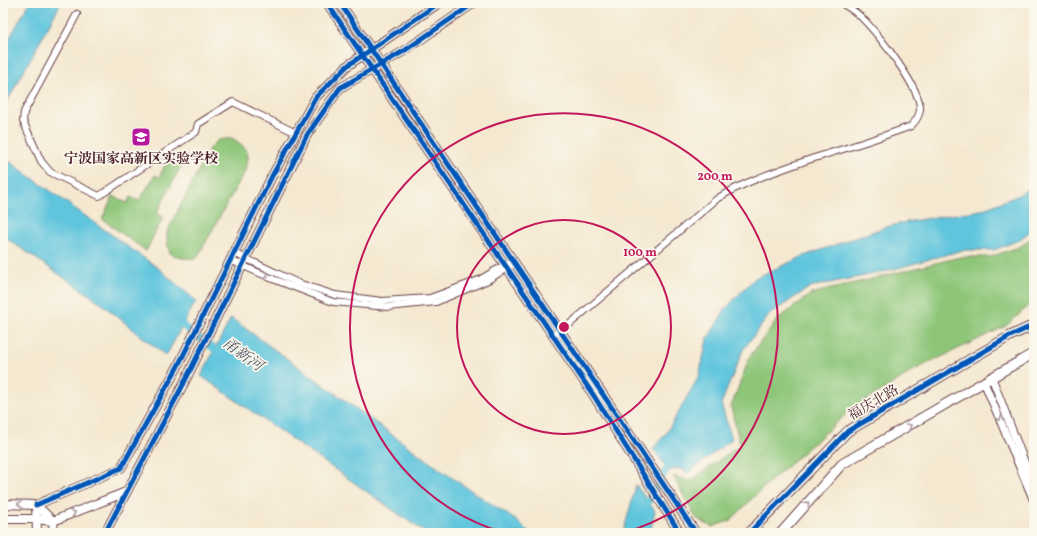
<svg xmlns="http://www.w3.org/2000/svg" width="1037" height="536" font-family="Vollkorn,'Noto Serif SC',serif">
<rect width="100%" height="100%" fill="#fbf7ec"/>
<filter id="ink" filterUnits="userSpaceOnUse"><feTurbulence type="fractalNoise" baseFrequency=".025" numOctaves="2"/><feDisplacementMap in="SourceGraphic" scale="8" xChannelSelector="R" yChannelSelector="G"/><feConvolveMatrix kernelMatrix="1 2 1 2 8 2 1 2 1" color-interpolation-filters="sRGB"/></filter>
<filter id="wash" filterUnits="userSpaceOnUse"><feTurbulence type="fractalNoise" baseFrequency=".012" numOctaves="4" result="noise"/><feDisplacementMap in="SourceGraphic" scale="16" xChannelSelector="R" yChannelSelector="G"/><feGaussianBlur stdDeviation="0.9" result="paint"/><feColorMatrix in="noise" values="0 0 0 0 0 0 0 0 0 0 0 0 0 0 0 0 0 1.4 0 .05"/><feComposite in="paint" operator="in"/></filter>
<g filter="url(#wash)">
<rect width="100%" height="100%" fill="#f4e8d0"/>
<!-- green -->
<g fill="#8ec679" stroke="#6c7252">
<path d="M232 138C248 148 252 154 244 173L197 258C187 259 179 259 170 253L167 243V232L209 149 218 140Z"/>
<polygon points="170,156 183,162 157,213 163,217 146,251 102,219 113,196 127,203 130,197 139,201 155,175 159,177"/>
<polygon points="1034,237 1034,301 1006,326 916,369 852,409 766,485 731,520 712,527 696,518 673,476 690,481 740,445 731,407 750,356 777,320 811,294 960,257 990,257 1019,247"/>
</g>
<!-- water -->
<g fill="#5fc5dd" stroke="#547284">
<polygon points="29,3 61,3 3,109 3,50"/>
<polygon points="3,157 158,268 196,301 166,356 97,300 3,236"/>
<polygon points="1034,185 1034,228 1019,240 994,250 963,250 883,272 810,287 770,314 743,350 721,404 732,439 688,473 679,468 669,471 653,449 667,432 699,376 707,340 726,308 755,278 804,256 883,228 906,222 981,210 1017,196"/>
<polygon points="231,318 445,473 517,521 529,533 426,533 201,376"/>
<polygon points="636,485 655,511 650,533 622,533 624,530"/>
</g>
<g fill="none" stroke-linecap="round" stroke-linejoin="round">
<!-- canal -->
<g stroke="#5fc5dd" stroke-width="7">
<polyline points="175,320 221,354"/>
<polyline points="644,509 671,461"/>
</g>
</g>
</g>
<g filter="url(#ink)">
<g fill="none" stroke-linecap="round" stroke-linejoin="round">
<defs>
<g id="minor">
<polyline points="77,14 24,112 23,121 41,161 50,172 99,196 196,132 198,124 233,102 296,133"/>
<polyline points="234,253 298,283 335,295 382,301 430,298 479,280 508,263"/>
<polyline points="230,260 273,279 333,302 388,307 436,302 488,280 515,263"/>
<path d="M553 336 565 328 718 198C746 181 777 171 808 160 843 149 877 139 911 126 915 122 919 117 920 110 922 90 880 37 866 22 859 14 850 8 841 3"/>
</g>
<g id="tertiary">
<polyline points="992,378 1034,487"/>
<polyline points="984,382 1034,501"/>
</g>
<g id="secondary">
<polyline points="327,3 594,396 680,533"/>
<polyline points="340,3 696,533"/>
<polyline points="3,504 36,505 121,468 177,368 272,176 316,97 347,66 439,3"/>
<polyline points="36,505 53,521 54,533"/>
<polyline points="36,505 37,533"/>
<polyline points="3,519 35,519 53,521 126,492"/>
<polyline points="105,533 184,383 307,135 340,88 404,51 474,3"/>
</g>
<g id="primary">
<polyline points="749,533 848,431 1010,336 1034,325"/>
<polyline points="781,533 842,464 1034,353"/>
</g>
</defs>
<!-- minor casing -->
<use href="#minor" stroke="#643d44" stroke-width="8"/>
<!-- tertiary casing -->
<use href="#tertiary" stroke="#643d44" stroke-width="9"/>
<!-- secondary casing -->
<use href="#secondary" stroke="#643d44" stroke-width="10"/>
<!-- primary casing -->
<use href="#primary" stroke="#643d44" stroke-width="11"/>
<!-- minor -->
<use href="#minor" stroke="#fff" stroke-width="6"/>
<!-- tertiary -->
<use href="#tertiary" stroke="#fff" stroke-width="7"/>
<!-- secondary -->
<use href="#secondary" stroke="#fff" stroke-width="8"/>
<!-- primary -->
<use href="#primary" stroke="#fff" stroke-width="9"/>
<defs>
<g id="cycleway">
<polyline points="327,3 594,396 680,533"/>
<polyline points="340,3 696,533"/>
<polyline points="36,505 121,468 177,368 272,176 316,97 347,66 439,3"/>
<polyline points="105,533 184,383 307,135 340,88 404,51 474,3"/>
<polyline points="749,533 848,431 1010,336 1034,325"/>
</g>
</defs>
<!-- cycleway casing -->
<use href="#cycleway" stroke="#fbf7ec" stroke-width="8"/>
<!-- cycleway -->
<use href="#cycleway" stroke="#0057b8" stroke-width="5"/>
</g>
<!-- one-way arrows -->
<defs><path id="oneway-chevron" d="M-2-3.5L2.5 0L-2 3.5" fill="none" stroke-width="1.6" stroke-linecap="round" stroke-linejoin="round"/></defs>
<g stroke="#ae9aa0">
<use href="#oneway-chevron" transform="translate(266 276) rotate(24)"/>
<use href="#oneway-chevron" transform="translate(999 418) rotate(67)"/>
<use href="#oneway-chevron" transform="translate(909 426) rotate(-30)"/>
<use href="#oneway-chevron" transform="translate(20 504) rotate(-179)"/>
<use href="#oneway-chevron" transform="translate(807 504) rotate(-49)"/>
<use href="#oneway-chevron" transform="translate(73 513) rotate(-21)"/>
</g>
</g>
<!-- distance rings -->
<g fill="none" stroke="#c2185b" stroke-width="2">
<circle cx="564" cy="327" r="107"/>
<path d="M505 533A214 214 0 1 1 623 533"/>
</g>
<!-- icons -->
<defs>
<symbol id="school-square" viewBox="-11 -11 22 22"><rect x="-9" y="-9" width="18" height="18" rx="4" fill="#b5179e" stroke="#fbf7ec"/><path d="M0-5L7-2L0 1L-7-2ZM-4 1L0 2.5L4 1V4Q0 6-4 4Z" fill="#fff"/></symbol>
</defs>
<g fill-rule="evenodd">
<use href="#school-square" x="130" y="126" width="22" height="22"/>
</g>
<g text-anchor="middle" stroke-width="3.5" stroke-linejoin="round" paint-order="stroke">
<!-- poi labels -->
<g font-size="14" font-weight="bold" fill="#4a1f2b" stroke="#fbf7ec">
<text x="141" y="163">宁波国家高新区实验学校</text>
</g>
<!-- street labels -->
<g font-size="14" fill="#4a1f2b" stroke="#fbf7ec">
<text transform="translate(873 402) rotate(-30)" y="5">福庆北路</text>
</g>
<!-- water labels -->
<g font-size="15" font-style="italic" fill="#515969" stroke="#fbf7ec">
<text transform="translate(243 354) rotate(36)" y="5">甬新河</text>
</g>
</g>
<circle cx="564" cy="327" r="6" fill="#c2185b" stroke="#fbf7ec" stroke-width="2"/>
<g font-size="12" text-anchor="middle" font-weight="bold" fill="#c2185b" stroke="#fbf7ec" stroke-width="3.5" stroke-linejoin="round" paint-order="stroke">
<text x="715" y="180">200 m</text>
<text x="640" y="256">100 m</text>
</g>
<!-- margin -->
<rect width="1037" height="536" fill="none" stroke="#fbf7ec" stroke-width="16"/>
</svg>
